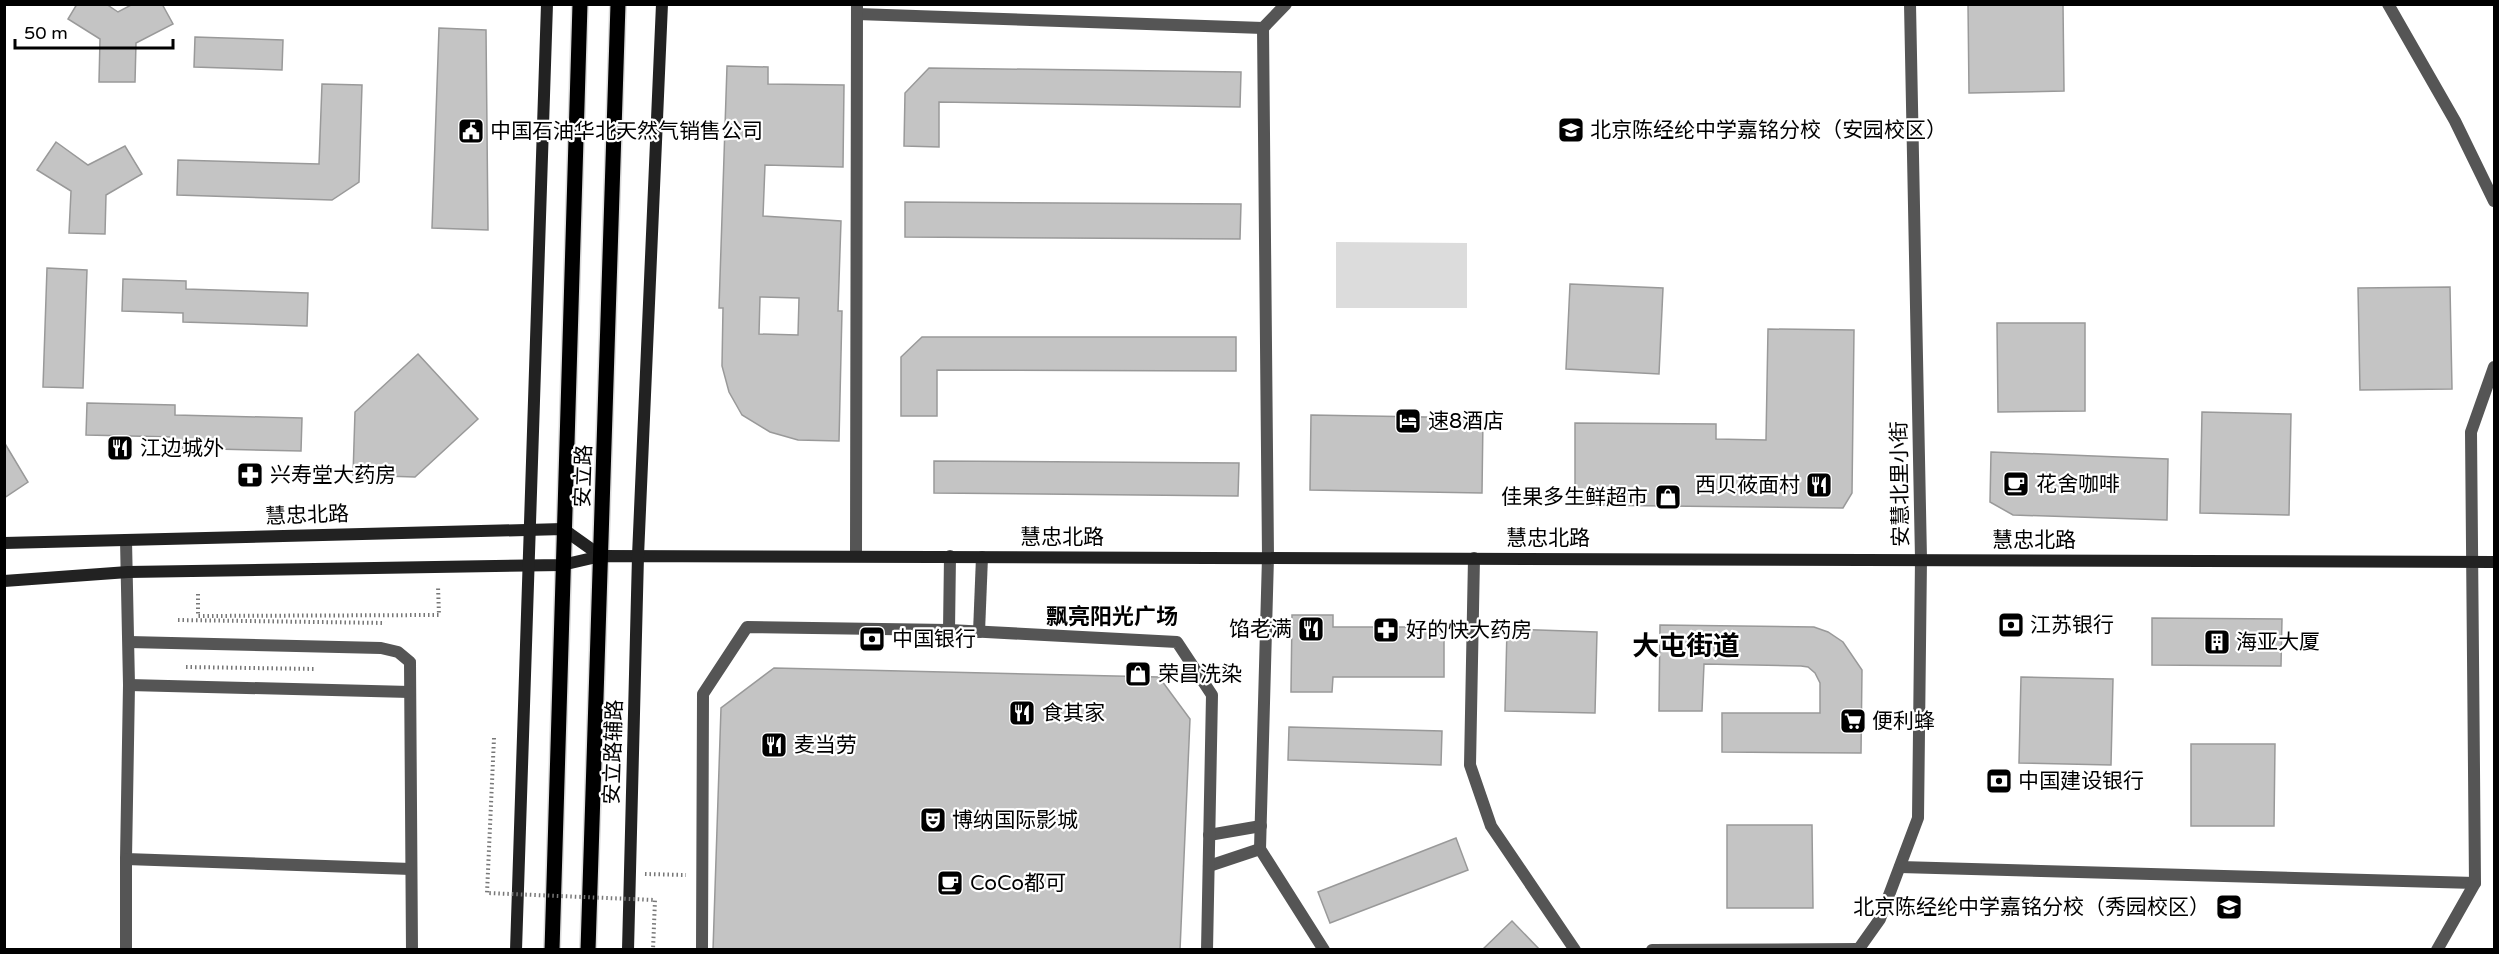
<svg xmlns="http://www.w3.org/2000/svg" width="2499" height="954" font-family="'Varela Round','Noto Sans SC',sans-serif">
<rect width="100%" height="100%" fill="#fff"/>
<!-- green -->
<polygon fill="#dcdcdc" points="1336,242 1467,243 1467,308 1336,308"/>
<!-- building -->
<g fill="#c4c4c4" stroke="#999" stroke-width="1.5" fill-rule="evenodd">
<polygon points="77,4 106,4 118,12 133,4 162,4 173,24 136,43 135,82 99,82 100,39 68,19"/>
<polygon points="1968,4 2063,4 2064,91 1969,93"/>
<polygon points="439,28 486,30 488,230 432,228"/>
<polygon points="195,37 283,40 282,70 194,67"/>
<path d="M727 66 768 67V84L844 85 843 167 765 165 763 216 841 221 838 311H842L839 441 798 440 770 432 742 415 729 392 722 366 723 308H719ZM760 297 799 298 798 335 759 334Z"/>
<polygon points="929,68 1241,72 1240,107 939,102 939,147 904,146 905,93"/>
<polygon points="322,84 362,85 359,182 332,200 177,195 178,160 319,164"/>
<polygon points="56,142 88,165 125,146 142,174 106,195 105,234 69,233 71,191 37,170"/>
<polygon points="905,202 1241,204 1240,239 905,237"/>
<polygon points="47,268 87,270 83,388 43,387"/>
<polygon points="123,279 186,281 186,289 308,293 307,326 183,322 183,313 122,311"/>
<polygon points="1570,284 1663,288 1659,374 1566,369"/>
<polygon points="2450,287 2452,389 2360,390 2358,288"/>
<polygon points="1997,323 2085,323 2085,411 1998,412"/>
<polygon points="1768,329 1854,330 1852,493 1843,508 1575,505 1575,423 1716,424 1716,439 1766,440"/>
<polygon points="922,337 1236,337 1236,371 937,370 937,416 901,416 901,357"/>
<polygon points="418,354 478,419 415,477 353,475 355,412"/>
<polygon points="87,403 175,405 175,415 302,418 301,451 174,448 174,437 86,435"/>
<polygon points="2202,412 2291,414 2289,515 2200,513"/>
<polygon points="1311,415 1483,418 1482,493 1310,490"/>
<polygon points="4,442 28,482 4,498"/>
<polygon points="1991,452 2168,459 2167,520 2013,515 1990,502"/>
<polygon points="934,461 1239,463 1238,496 934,493"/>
<polygon points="1292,615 1333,615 1333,627 1444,627 1444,677 1333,677 1332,692 1291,692"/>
<polygon points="2152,618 2282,619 2281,666 2152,665"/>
<polygon points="1660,625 1814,627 1828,632 1843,642 1862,670 1861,753 1722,752 1722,713 1820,713 1820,683 1815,673 1808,667 1801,666 1704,664 1702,711 1659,711"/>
<polygon points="1507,629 1597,632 1595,713 1505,711"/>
<polygon points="774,668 1159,677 1190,719 1180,950 713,950 721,708"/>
<polygon points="2021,677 2113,679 2111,765 2019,763"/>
<polygon points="1289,727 1442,731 1441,765 1288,760"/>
<polygon points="2191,744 2275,744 2274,826 2191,826"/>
<polygon points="1727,825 1812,825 1813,908 1727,908"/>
<polygon points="1456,838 1468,870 1330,923 1318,892"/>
<polygon points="1512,921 1540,950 1482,950"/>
</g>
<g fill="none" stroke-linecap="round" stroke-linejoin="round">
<defs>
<g id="primary">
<polyline points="552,950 580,4"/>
<polyline points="588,950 618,4"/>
</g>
</defs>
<!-- primary casing -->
<use href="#primary" stroke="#dbdbdb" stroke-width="18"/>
<!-- path -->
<g stroke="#777" stroke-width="4" stroke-dasharray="1.5 3" stroke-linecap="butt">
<polyline points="198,594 198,616 439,615 438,586"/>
<polyline points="178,620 385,623"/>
<polyline points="186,667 316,669"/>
<polyline points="645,874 686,875"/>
<polyline points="666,950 666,947"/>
</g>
<!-- lane -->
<g stroke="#555" stroke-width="12">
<polyline points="857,14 1263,28"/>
<polyline points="126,540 129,685 126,859 411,869"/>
<polyline points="856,556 857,4"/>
<polyline points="949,630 950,556"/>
<polyline points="979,632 982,557"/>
<polyline points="129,642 381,648 398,652 410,662 412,950"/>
<polyline points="129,685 410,692"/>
<polyline points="1209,835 1261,826"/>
<polyline points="1209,866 1260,849"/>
<polyline points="126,950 126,859"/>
<polyline points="702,950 703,694 747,627 949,630 1177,642 1212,695 1207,950"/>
</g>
<!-- street -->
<g stroke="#555" stroke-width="12">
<polyline points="1286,4 1263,28 1268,557 1260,849 1324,950"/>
<polyline points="2388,4 2455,121 2494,201"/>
<polyline points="1474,558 1470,765 1491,826 1575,950"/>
<polyline points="1900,867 2475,883"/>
<polyline points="1652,950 1859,949"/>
<polyline points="1858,950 1880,919 1918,818 1921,559 1910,4"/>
<polyline points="2437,950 2475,883 2471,432 2494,367"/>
</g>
<!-- secondary -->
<g stroke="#222" stroke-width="12">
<polyline points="4,543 563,529 601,556"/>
<polyline points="4,581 128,572 562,565 601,556 2494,562"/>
<polyline points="516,950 547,4"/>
<polyline points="628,950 638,556 662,4"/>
</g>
<!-- primary -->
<use href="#primary" stroke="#000" stroke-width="15"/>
<!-- path-bridge -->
<polyline stroke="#777" stroke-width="4" stroke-dasharray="1.5 3" stroke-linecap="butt" points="494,738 487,893 655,900 653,950"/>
</g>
<!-- icons -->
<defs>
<symbol id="school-square" viewBox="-11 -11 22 22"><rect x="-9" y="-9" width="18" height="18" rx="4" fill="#000" stroke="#fff"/><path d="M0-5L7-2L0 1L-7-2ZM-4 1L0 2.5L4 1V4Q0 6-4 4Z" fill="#fff"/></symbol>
<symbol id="civic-square" viewBox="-11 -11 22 22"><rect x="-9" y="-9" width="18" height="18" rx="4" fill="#000" stroke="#fff"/><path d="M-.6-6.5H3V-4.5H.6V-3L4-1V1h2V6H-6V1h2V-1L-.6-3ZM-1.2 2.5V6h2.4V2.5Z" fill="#fff"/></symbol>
<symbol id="hotel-square" viewBox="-11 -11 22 22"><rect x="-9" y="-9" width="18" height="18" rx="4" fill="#000" stroke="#fff"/><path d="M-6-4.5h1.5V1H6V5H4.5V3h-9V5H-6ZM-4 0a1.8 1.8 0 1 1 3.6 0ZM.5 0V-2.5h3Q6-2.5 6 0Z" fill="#fff"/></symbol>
<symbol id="restaurant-square" viewBox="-11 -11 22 22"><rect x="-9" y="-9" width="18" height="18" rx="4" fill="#000" stroke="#fff"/><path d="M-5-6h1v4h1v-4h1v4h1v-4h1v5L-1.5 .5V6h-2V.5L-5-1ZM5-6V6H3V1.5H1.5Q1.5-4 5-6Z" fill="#fff"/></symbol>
<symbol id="pharmacy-square" viewBox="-11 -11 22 22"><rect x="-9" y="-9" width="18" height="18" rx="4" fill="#000" stroke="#fff"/><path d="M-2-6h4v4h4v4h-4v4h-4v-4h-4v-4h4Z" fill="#fff"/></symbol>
<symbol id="cafe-square" viewBox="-11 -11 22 22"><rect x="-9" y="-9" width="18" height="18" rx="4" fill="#000" stroke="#fff"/><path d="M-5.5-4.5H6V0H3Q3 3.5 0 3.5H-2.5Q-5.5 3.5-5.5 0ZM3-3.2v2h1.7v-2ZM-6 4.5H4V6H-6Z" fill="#fff"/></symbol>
<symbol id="shop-square" viewBox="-11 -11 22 22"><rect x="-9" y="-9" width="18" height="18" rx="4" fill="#000" stroke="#fff"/><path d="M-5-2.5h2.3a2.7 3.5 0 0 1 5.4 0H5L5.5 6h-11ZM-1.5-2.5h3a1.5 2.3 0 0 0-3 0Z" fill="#fff"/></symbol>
<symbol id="bank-square" viewBox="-11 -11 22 22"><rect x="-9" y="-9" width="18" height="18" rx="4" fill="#000" stroke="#fff"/><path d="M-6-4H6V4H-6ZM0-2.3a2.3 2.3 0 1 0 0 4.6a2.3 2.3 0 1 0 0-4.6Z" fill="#fff"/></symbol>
<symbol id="building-square" viewBox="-11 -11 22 22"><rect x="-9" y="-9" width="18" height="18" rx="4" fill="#000" stroke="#fff"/><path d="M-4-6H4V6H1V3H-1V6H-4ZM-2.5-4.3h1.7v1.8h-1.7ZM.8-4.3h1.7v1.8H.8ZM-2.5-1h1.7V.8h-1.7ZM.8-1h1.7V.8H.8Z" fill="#fff"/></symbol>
<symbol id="supermarket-square" viewBox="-11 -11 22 22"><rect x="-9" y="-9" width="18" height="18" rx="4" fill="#000" stroke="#fff"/><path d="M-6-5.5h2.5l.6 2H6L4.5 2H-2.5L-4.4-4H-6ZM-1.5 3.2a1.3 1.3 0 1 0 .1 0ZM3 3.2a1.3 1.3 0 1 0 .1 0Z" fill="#fff"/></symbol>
<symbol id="theatre-square" viewBox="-11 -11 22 22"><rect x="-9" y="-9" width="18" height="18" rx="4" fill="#000" stroke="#fff"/><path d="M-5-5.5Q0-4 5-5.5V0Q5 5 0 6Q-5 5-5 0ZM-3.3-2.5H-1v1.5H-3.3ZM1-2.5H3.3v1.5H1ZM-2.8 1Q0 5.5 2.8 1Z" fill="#fff"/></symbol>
</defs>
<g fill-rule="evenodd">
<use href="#school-square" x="1556" y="115" width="30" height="30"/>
<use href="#civic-square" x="456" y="116" width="30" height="30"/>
<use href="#hotel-square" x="1393" y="406" width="30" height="30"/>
<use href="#restaurant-square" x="105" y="433" width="30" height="30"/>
<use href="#pharmacy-square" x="235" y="460" width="30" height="30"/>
<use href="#cafe-square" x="2001" y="469" width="30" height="30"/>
<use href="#restaurant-square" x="1804" y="470" width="30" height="30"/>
<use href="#shop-square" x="1653" y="482" width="30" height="30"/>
<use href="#bank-square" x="1996" y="610" width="30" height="30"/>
<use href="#restaurant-square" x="1296" y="614" width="30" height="30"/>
<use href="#pharmacy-square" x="1371" y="615" width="30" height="30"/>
<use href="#bank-square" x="857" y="624" width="30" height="30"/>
<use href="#building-square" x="2202" y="627" width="30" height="30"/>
<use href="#shop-square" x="1123" y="659" width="30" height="30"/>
<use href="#restaurant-square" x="1007" y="698" width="30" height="30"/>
<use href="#supermarket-square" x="1838" y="706" width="30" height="30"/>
<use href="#restaurant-square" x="759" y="730" width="30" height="30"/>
<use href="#bank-square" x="1984" y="766" width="30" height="30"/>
<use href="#theatre-square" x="918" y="805" width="30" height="30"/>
<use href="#cafe-square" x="935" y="868" width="30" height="30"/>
<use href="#school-square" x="2214" y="892" width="30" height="30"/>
</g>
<g text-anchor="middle" stroke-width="4.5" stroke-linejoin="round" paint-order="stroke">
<!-- poi labels -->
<g font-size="21" fill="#000" stroke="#fff" text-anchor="start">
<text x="1590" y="137">北京陈经纶中学嘉铭分校（安园校区）</text>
<text x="490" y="138">中国石油华北天然气销售公司</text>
<text x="1428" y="428">速8酒店</text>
<text x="140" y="455">江边城外</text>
<text x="270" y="482">兴寿堂大药房</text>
<text x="2036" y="491">花舍咖啡</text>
<text x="1800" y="492" text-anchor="end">西贝莜面村</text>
<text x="1648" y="504" text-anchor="end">佳果多生鲜超市</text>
<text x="2030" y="632">江苏银行</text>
<text x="1292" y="636" text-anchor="end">馅老满</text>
<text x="1406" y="637">好的快大药房</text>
<text x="892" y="646">中国银行</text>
<text x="2236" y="649">海亚大厦</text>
<text x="1158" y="681">荣昌洗染</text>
<text x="1042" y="720">食其家</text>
<text x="1872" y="728">便利蜂</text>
<text x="794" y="752">麦当劳</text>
<text x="2018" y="788">中国建设银行</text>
<text x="952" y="827">博纳国际影城</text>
<text x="970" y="890">CoCo都可</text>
<text x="2210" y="914" text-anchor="end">北京陈经纶中学嘉铭分校（秀园校区）</text>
</g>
<!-- street labels -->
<g font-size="21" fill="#000" stroke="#fff">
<text transform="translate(583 476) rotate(-88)" y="7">安立路</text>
<text transform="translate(1900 484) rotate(-91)" y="7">安慧北里小街</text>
<text transform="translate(307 515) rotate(-2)" y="7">慧忠北路</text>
<text x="1062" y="544">慧忠北路</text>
<text x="1548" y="545">慧忠北路</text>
<text x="2034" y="547">慧忠北路</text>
<text transform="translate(613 752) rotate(-88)" y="7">安立路辅路</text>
</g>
<!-- neighbourhood labels -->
<g font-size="22" font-weight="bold" fill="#000" stroke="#fff">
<text x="1112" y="624">飘亮阳光广场</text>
</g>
<!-- district labels -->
<g font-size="27" font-weight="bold" fill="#000" stroke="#fff">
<text x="1686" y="655">大屯街道</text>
</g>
</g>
<!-- border -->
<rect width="2499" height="954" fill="none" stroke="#000000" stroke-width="12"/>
<!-- scale -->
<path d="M15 39v9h158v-9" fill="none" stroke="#000000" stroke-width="3"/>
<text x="24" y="39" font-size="18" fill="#000000" stroke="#ffffff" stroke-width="4.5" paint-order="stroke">50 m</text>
</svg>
